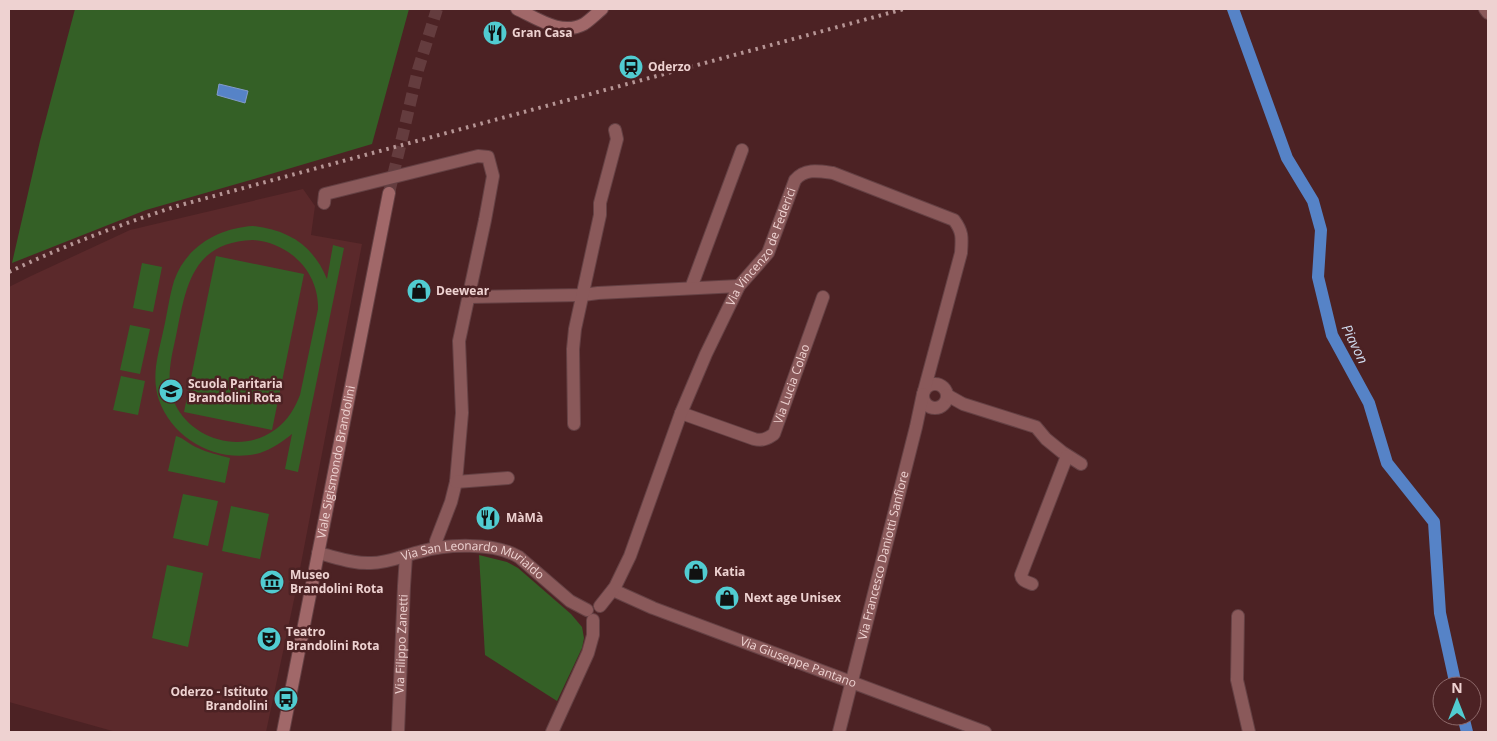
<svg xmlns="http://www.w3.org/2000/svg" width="1497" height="741" font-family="'Open Sans',sans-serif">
<rect width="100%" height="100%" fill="#4c2224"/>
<!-- built -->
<polygon fill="#5b292b" points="303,189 315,206 311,235 362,244 295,595 266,732 116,732 9,702 9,287 31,276 130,230"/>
<!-- green -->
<g fill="#346026" fill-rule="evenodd">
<polygon points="75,9 409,9 372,144 254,179 146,210 12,263 40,141"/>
<path d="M253 226C288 230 313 245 327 279L333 245 344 248 298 472 285 469 292 434C282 442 272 449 260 453 218 464 173 440 159 400 151 377 158 355 163 332 167 316 169 297 174 281 186 246 219 228 253 226ZM253 240C290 243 319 272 318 309L300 395C295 408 288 420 276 429 243 454 193 441 175 404 165 382 171 359 176 336 186 288 191 242 253 240Z"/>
<polygon points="216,256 304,274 272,430 184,412"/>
<polygon points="142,263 162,267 153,312 133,308"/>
<polygon points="130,325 150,329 140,374 120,370"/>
<polygon points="121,376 145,381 138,415 113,410"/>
<path d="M176 436C184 438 190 445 198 448 208 453 219 455 230 458L225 483 168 471Z"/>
<polygon points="183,494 218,501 208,546 173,538"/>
<polygon points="231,506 269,514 260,559 222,551"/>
<polygon points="479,555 507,562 518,568 571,614 582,627 584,638 582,648 557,701 485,655"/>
<polygon points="167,565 203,573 188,647 152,638"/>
</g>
<!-- water -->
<polygon fill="#5683c7" stroke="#849bca" points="219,84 248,91 245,103 217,95"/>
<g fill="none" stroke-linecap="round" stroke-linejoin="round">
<!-- canal -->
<g stroke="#5683c7" stroke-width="12">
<polyline points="1233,9 1287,158 1313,201 1321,230 1318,277 1332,335 1369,403 1387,463 1434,522 1440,613 1456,686"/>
<polyline points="1463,716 1467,732"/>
</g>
<!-- secondary-tunnel -->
<polyline stroke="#643c3e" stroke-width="12" stroke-dasharray="12 6" stroke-linecap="butt" points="389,193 418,70 437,9"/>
<defs>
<g id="street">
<polyline points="1485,9 1488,13"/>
<polyline points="324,203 325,194 478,156 488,157 493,176 485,220 459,341 462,413 456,482 451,502 436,541 436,548"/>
<polyline points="691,288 742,150"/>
<polyline points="469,297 583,295 598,293 739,286"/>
<circle cx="935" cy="396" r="12"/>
<polyline points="947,395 963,404 1036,427 1046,439 1062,452 1081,464"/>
<path id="s1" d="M681 413 754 439C762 441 767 439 774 434L823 297"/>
<polyline points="574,424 573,349 575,329 600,215 600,203 617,139 615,130"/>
<polyline points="456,482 508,478"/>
<path id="s2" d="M318 553C335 557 353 564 371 563 388 563 402 556 419 552 446 544 494 542 519 557L570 601 587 610"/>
<path d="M1032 584C1027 582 1022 581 1021 575L1067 456"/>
<path id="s3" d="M613 590 653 608 985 732"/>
<path id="s4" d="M600 606 615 587 630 556 681 413 706 354 739 286 768 253 795 180C805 168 819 171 833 173L954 220C963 232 962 238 961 253L924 391"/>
<polyline points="1238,616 1237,680 1249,732"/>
<path id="s5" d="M398 732 404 586 406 556"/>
<polyline points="552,732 588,653 593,635 593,620"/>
<path id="s6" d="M839 732 916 427 923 394"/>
</g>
<g id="secondary">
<path d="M517 9C538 19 562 36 584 24 590 20 596 14 602 9"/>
<path id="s7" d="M283 732 389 193"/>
</g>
</defs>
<!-- street casing -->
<use href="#street" stroke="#654144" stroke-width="14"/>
<!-- secondary casing -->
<use href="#secondary" stroke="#654144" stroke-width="14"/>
<!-- street -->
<use href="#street" stroke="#8a595a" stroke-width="12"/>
<!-- secondary -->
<use href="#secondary" stroke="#a16869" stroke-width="12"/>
<!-- rail -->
<path stroke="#b69595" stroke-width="4" stroke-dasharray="2.5 5" stroke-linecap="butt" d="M9 272C63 246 119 225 177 206L904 9"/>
</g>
<!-- icons -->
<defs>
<symbol id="restaurant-disc" viewBox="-11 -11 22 22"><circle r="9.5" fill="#51ccd1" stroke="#4c2224"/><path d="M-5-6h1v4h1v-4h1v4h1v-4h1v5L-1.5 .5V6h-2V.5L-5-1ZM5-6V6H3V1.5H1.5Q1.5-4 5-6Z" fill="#111"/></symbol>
<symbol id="station-disc" viewBox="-11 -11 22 22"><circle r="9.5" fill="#51ccd1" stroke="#4c2224"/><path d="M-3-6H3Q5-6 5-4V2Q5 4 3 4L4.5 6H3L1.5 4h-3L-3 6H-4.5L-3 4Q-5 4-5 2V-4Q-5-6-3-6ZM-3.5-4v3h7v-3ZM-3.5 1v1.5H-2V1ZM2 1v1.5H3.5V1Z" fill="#111"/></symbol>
<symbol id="shop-disc" viewBox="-11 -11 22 22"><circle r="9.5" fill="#51ccd1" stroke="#4c2224"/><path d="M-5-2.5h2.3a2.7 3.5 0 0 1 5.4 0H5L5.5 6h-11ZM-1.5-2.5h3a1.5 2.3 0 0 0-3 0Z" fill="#111"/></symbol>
<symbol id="school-disc" viewBox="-11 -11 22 22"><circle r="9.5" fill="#51ccd1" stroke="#4c2224"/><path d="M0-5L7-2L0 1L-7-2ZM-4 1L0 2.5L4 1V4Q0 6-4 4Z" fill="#111"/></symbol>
<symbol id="museum-disc" viewBox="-11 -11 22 22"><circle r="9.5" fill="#51ccd1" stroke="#4c2224"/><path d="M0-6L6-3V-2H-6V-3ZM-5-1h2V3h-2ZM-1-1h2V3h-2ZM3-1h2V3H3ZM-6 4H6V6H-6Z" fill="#111"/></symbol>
<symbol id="theatre-disc" viewBox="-11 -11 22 22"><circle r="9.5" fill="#51ccd1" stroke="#4c2224"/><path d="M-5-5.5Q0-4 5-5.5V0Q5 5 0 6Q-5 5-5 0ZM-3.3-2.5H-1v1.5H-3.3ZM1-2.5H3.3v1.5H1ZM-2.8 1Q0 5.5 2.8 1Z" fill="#111"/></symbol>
<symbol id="bus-disc" viewBox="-11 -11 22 22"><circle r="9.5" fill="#51ccd1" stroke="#4c2224"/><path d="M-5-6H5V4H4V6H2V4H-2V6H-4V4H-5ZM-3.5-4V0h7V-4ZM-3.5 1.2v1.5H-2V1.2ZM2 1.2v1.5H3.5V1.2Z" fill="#111"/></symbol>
</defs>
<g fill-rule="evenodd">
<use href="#restaurant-disc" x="481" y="19" width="28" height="28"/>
<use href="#station-disc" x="617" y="53" width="28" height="28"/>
<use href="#shop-disc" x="405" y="277" width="28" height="28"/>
<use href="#school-disc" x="157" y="377" width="28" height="28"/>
<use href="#restaurant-disc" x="474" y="504" width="28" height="28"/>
<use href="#shop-disc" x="682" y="558" width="28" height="28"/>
<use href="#museum-disc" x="258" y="568" width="28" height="28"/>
<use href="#shop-disc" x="713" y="584" width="28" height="28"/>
<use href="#theatre-disc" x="255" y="625" width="28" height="28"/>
<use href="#bus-disc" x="272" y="685" width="28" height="28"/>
</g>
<g text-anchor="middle" stroke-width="5" stroke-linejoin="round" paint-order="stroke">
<!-- poi labels -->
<g font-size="12" font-weight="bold" fill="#eed2d1" stroke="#4c2224" text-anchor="start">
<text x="512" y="37">Gran Casa</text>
<text x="648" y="71">Oderzo</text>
<text x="436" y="295">Deewear</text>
<text x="188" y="388">Scuola Paritaria<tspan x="188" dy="14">Brandolini Rota</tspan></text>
<text x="506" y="522">MàMà</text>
<text x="714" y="576">Katia</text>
<text x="290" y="579">Museo<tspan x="290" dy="14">Brandolini Rota</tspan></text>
<text x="744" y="602">Next age Unisex</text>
<text x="286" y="636">Teatro<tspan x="286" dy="14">Brandolini Rota</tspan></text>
<text x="268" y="696" text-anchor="end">Oderzo - Istituto<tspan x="268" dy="14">Brandolini</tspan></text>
</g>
<!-- street labels -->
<g font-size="12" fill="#eed2d1" stroke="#4c2224">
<text dy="4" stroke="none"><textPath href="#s4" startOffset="396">Via Vincenzo de Federici</textPath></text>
<text dy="4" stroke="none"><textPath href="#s1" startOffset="152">Via Lucia Colao</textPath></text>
<text dy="4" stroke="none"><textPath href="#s7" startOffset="275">Viale Sigismondo Brandolini</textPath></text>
<text dy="4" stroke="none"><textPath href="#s6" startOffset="182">Via Francesco Daniotti Sanfiore</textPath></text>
<text dy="4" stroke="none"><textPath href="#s2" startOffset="161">Via San Leonardo Murialdo</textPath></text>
<text dy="4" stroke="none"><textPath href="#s5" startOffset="88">Via Filippo Zanetti</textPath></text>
<text dy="4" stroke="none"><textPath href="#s3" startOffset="199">Via Giuseppe Pantano</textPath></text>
</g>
<!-- water labels -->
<g font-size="14" font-style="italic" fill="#d2def1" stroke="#4c2224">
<text transform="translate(1355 344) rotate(64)" y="5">Piavon</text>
</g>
</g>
<!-- border -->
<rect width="1497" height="741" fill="none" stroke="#eed2d1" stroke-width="20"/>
<!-- north arrow -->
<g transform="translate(1457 701)"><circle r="24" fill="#4c2224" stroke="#8d6869"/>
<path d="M0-4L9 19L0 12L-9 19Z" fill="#51ccd1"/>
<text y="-8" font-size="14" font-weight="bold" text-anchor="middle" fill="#eed2d1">N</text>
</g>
</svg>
